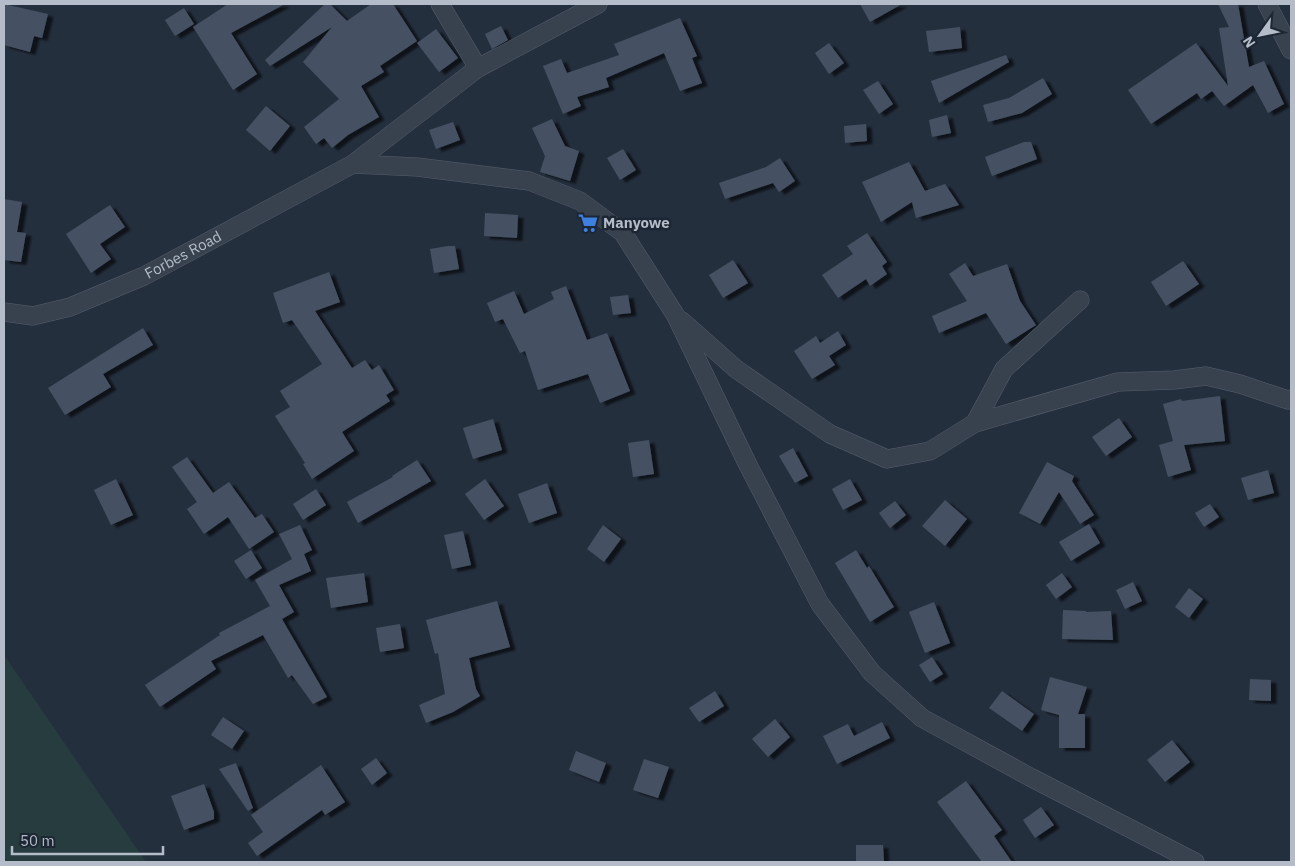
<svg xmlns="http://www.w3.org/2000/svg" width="1295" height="866" font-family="'IBM Plex Sans',sans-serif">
<defs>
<filter id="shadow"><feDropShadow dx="5.5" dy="3" stdDeviation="1" flood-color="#0009"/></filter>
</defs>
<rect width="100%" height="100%" fill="#242f3e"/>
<!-- green -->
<polygon fill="#263c3f" points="4,655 146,862 4,862"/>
<!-- building -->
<g fill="#455162" filter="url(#shadow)">
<polygon points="4,4 48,14 42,38 34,36 30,52 4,45"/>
<polygon points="228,4 285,4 231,33 257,74 233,90 193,27"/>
<polygon points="325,4 330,4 347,21 371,4 393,4 417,41 380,66 384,72 361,86 379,117 348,135 332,148 324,138 316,144 304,127 339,99 303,62 332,27 270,66 265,60"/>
<polygon points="860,4 902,4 870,22"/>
<polygon points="1218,4 1238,4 1249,67 1264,61 1284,104 1268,113 1253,85 1224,106 1212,91 1201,99 1197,93 1151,124 1128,90 1196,43 1228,86 1219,28 1229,27"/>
<polygon points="184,8 194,24 175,36 165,20"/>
<polygon points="680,18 697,56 692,58 702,83 680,91 664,53 606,78 609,87 577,97 581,106 563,114 543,66 561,59 567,73 619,55 614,44"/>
<polygon points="501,26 508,40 492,49 485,34"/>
<polygon points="960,27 962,48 929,52 926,31"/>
<polygon points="436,29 458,58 439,72 417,43"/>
<polygon points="829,43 844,63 829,74 815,53"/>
<polygon points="1006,55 1009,62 939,103 931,81"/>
<polygon points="1043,78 1052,94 1022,113 988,122 983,105 1009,98"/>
<polygon points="878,81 893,104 879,114 863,90"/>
<polygon points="266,106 290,126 270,151 246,130"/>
<polygon points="947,115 951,133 932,137 929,120"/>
<polygon points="552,119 565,146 579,151 570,181 540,172 545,156 532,128"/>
<polygon points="453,122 460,140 436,149 429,130"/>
<polygon points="866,124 867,141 845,143 844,126"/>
<polygon points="1024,142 1031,142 1037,159 992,176 985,157"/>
<polygon points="623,149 636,170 620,180 607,158"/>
<polygon points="780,158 795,181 779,192 773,183 725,199 719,183 766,167"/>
<polygon points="909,162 925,191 945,184 959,205 916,218 912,202 881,222 862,182"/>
<polygon points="4,199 22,202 17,232 26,233 21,262 4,260"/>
<polygon points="110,205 125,227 100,244 111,259 91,273 66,234"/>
<polygon points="485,213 518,215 517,238 484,236"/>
<polygon points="867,233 887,262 882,266 887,274 870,286 866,279 838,298 822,275 853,254 847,246"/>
<polygon points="448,246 455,246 459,269 434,273 430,249"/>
<polygon points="733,260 748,283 723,298 709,275"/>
<polygon points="1183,261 1199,284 1166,306 1151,282"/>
<polygon points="965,263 973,276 1007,264 1020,301 1036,325 1006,344 986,313 939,333 932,316 967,301 949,274"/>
<polygon points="329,272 340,302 315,311 352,368 365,360 372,370 379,365 394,390 386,395 390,401 342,432 354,451 312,479 303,464 305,463 275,416 290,407 280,391 322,364 292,320 283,323 273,293"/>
<polygon points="566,286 587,340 607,333 630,391 600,403 588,374 538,390 525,351 520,353 503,319 495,322 487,303 514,291 524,314 554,299 551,292"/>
<polygon points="628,295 631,313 613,315 610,297"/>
<polygon points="143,328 153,345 103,374 111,387 65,415 48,388"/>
<polygon points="838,331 846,345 829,356 835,365 812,379 794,351 816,336 820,343"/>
<polygon points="1220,396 1225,441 1184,445 1191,470 1168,477 1159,445 1173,441 1163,404 1181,399 1182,401"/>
<polygon points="1119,418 1132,437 1106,456 1092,437"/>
<polygon points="493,419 502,450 473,459 463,428"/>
<polygon points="649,440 654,474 633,477 628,443"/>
<polygon points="793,448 808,476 795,483 779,456"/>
<polygon points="187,457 213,493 229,482 255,518 262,514 274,532 249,549 228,517 204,534 187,509 197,502 172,467"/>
<polygon points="417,460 431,481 358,523 347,502 393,477 392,476"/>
<polygon points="1047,462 1074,476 1072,481 1094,515 1080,524 1059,492 1040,524 1019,513"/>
<polygon points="1268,470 1274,493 1248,500 1241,478"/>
<polygon points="116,479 133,515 111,525 94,490"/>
<polygon points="485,479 504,506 484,520 465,494"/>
<polygon points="850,479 862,500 843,510 832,489"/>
<polygon points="547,483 557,513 529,523 518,494"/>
<polygon points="316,489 326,505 303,520 293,504"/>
<polygon points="945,500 967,519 945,546 922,526"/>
<polygon points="895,501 906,515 890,528 879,513"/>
<polygon points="1210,504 1219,517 1204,527 1195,513"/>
<polygon points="1089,524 1100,543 1071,561 1059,542"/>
<polygon points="300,525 312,550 304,554 311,571 279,585 294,612 282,619 327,697 313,704 292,675 288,678 263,635 211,661 216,669 160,707 145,685 220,635 219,633 270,606 255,580 292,559 279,534"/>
<polygon points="603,525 621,539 604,562 587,549"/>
<polygon points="463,531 471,565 452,569 444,535"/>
<polygon points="251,550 262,568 246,579 234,561"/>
<polygon points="856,550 867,568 869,566 894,607 870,622 835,563"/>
<polygon points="364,573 368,602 331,608 326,578"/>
<polygon points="1062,573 1072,587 1056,599 1046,585"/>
<polygon points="1133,582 1142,601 1125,609 1116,590"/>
<polygon points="1189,588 1203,599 1189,618 1175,607"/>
<polygon points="497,601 510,647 469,658 476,689 480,696 453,712 426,723 419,705 445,694 438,653 435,654 426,620"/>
<polygon points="934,602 950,643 925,653 909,612"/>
<polygon points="1063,610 1086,611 1086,612 1111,611 1113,640 1062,639"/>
<polygon points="400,624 404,648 380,652 376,628"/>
<polygon points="932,657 943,674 930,682 919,665"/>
<polygon points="1050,677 1087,687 1078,714 1085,714 1085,748 1059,748 1059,715 1041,710"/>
<polygon points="1250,679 1271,680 1271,701 1249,700"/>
<polygon points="715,691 724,706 699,722 689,708"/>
<polygon points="1002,691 1034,714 1022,731 989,708"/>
<polygon points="223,717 244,731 232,749 211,735"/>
<polygon points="775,719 790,737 768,757 752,739"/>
<polygon points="882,722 890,738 837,764 823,736 848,724 854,736"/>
<polygon points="1172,740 1190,762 1165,782 1147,760"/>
<polygon points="576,751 606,763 599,782 569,770"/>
<polygon points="376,758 387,773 372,785 361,769"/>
<polygon points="644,759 669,767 658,798 633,790"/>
<polygon points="236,763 253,808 248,811 219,769"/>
<polygon points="321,765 345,802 325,815 322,810 257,856 248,843 263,832 251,815"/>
<polygon points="966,781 1002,830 994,836 1012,862 982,862 937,802"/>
<polygon points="204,784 214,812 214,819 184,830 171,796"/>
<polygon points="1041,807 1054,825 1035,838 1023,820"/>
<polygon points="856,845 883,845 884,862 856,862"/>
</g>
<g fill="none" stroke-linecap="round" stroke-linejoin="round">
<defs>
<g id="minor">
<polyline points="440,4 478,68"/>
<polyline points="1267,4 1291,50"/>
<polyline points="353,164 417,167 529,181 580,201 623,233 676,316 748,465 820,604 872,673 922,718 1030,777 1195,862"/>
<path id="s1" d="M4 312 33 316 70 307 144 276 353 164 478 68 598 4"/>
<polyline points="682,321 736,369 830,434 887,459 930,451 975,423 1004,369 1080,300"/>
<polyline points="975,423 1118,382 1174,380 1206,376 1240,384 1288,400 1291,399"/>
</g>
</defs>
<!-- minor casing -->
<use href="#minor" stroke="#565f6c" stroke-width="19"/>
<!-- minor -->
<use href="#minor" stroke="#38414e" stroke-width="18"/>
</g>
<!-- icons -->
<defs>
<symbol id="supermarket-bare" viewBox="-9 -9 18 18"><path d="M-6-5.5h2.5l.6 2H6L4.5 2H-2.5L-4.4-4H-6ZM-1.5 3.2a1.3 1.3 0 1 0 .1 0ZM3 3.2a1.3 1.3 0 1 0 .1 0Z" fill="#3f7fe0" stroke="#1d2633" stroke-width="2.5" paint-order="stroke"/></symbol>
</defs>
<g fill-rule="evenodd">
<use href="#supermarket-bare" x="574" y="209" width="28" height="28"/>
</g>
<g text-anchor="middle" stroke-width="5" stroke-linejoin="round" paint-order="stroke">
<!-- poi labels -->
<g font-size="15" font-weight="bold" fill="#b4bcc9" stroke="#1d2633" text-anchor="start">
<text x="603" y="228">Manyowe</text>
</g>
<!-- street labels -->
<g font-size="15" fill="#b4bcc9" stroke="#1d2633">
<text dy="5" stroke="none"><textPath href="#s1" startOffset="192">Forbes Road</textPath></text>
</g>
</g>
<!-- border -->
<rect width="1295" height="866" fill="none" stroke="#b4bcc9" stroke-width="10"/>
<!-- north arrow -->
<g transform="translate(1260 35) rotate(237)" stroke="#1d2633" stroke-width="4" paint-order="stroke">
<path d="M0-4L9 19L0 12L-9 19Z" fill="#b4bcc9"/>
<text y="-8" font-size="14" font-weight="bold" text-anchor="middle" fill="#b4bcc9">N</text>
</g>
<!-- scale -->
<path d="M12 846v8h151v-8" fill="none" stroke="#b4bcc9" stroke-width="2.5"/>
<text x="20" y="846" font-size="15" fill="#b4bcc9" stroke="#1d2633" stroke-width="4" paint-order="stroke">50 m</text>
</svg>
